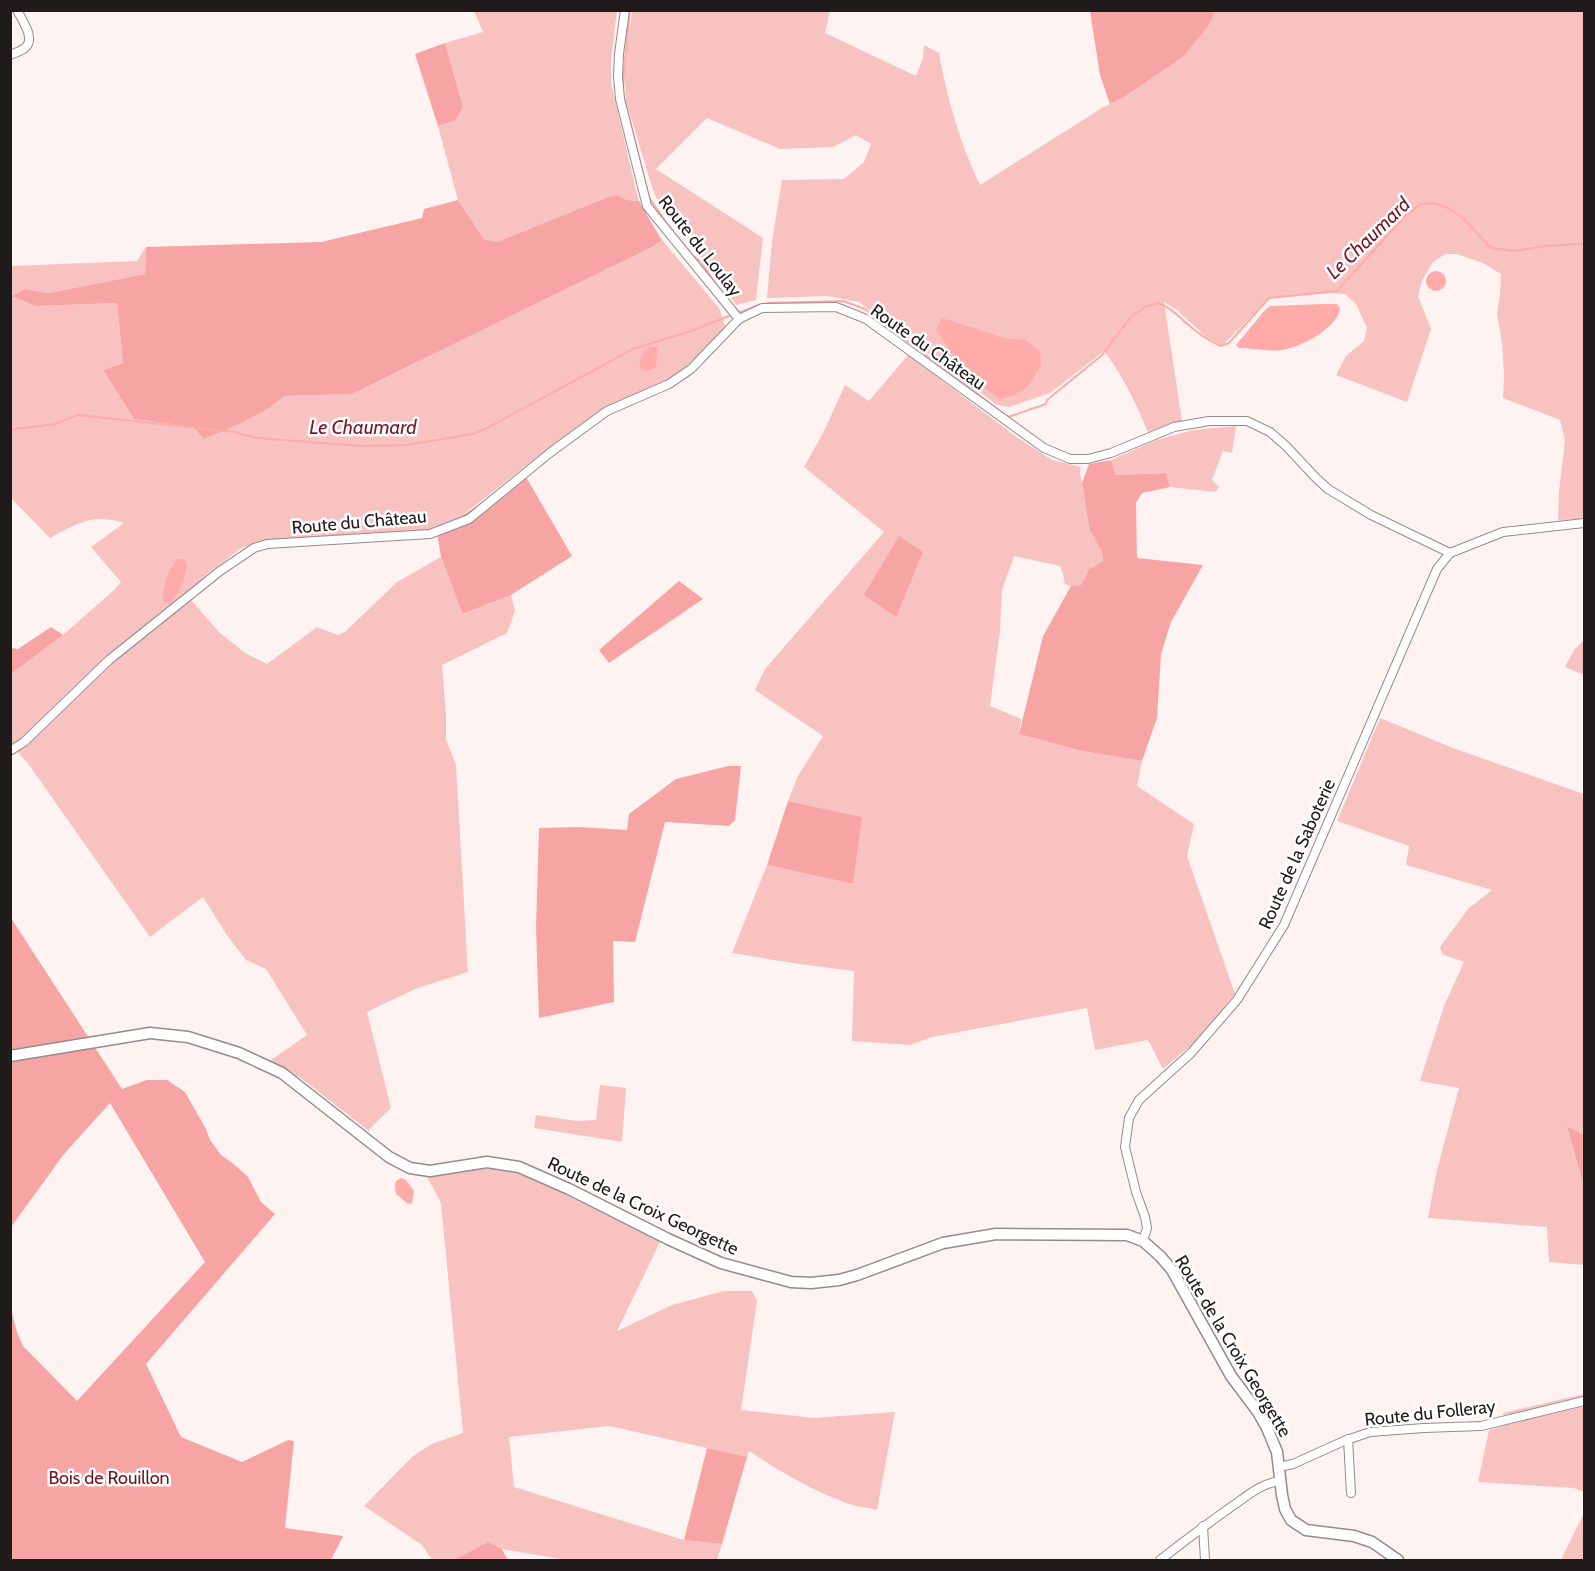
<svg xmlns="http://www.w3.org/2000/svg" width="1595" height="1571" font-family="Cabin,sans-serif">
<rect width="100%" height="100%" fill="#fff3f2"/>
<!-- green -->
<g fill="#f8c2c1">
<polygon points="474,11 617,11 611,61 611,83 635,186 639,201 627,200 617,195 608,197 497,242 484,239 458,200 438,126 456,120 463,107 445,43 483,32"/>
<path d="M632 11H830L825 33 916 76 923 58 924 45 939 53C947 98 960 144 980 185L1102 108 1124 97 1183 57 1208 27 1216 11H1584V519L1558 520 1559 492 1565 441 1560 420 1503 398 1504 375 1502 342 1497 314 1500 294 1501 274 1483 263 1457 254H1445L1432 263 1422 281 1418 296 1431 329 1407 402 1336 375 1346 356 1364 341 1367 328 1356 304 1345 294 1329 293 1269 298 1222 346 1204 335 1177 310 1164 302 1182 421 1148 432C1136 403 1123 376 1104 351L1050 393 1009 407 997 405 859 302 826 296 767 298 772 241 782 180 844 179 864 162 871 144 856 135 833 147 780 149 707 118 656 169 763 238 756 300 736 305 690 242 658 202 652 187 626 101 624 67Z"/>
<path d="M662 240 719 308 726 328 675 377 591 417 559 440 464 514 448 524 427 530 275 539 243 547 208 573 186 594 219 632 245 653 267 664 317 627 338 635 345 632 397 582 441 557 464 614 511 595 515 611 507 633 442 665 446 714V739L456 765 468 972 415 989 367 1012 391 1108 369 1129 370 1132 301 1078 268 1062 307 1035 266 969 246 960 226 934 203 897 150 937 27 762 12 746 11 747V674L63 635 114 590 121 582 91 547 124 523C92 513 78 523 50 538L11 498V266L137 261 146 247 145 274 49 293 25 289 36 306 117 303 123 363 103 370 134 419 194 427 269 408 285 396 352 394 654 246Z"/>
<polygon points="908,355 1018,438 1052,460 1081,467 1080,472 1089,528 1102,553 1103,561 1089,569 1081,585 1071,586 1065,584 1063,573 1060,566 1014,556 1002,590 1000,631 990,706 1021,719 1019,734 1082,751 1142,761 1137,786 1194,824 1187,856 1235,994 1195,1042 1163,1069 1148,1040 1095,1050 1087,1008 932,1037 910,1045 852,1041 854,971 799,964 732,953 767,865 853,884 861,817 788,801 798,776 823,736 755,690 765,669 884,532 804,467 823,433 845,385 869,401"/>
<polygon points="1236,426 1232,453 1223,451 1212,480 1219,487 1215,492 1170,487 1165,473 1116,475 1111,460 1156,440 1193,430"/>
<polygon points="1584,640 1584,675 1565,667 1574,650"/>
<polygon points="1380,718 1453,748 1584,794 1584,1135 1567,1128 1584,1187 1584,1265 1549,1262 1547,1227 1428,1218 1437,1170 1459,1088 1420,1081 1444,1006 1464,962 1442,954 1440,947 1468,909 1492,890 1406,865 1409,846 1337,821"/>
<polygon points="600,1085 626,1088 622,1142 534,1128 536,1115 577,1121 596,1120"/>
<path d="M496 1167 528 1176 660 1242 617 1331 672 1305 724 1291H752L757 1301 741 1410 814 1418 895 1412 877 1510C865 1507 852 1506 841 1501 808 1488 778 1470 749 1451L747 1457 609 1426 509 1437 514 1487 684 1540 722 1544 717 1560H561L560 1559 502 1549 488 1542 453 1560H432L422 1545 364 1506 413 1456 432 1444 463 1433 441 1203 427 1177Z"/>
<polygon points="1584,1394 1584,1492 1574,1488 1478,1482 1489,1430 1508,1424 1503,1413"/>
<polygon points="1584,1513 1584,1560 1561,1560"/>
</g>
<!-- forest -->
<g fill="#f7a5a4">
<polygon points="1090,11 1090,10 1216,11 1208,27 1183,57 1124,97 1110,104 1100,75"/>
<polygon points="445,43 463,107 456,120 438,126 415,54"/>
<polygon points="617,195 627,200 639,201 651,222 662,240 654,246 352,394 285,396 269,408 243,422 204,439 194,427 134,419 103,370 123,363 117,303 36,306 12,296 25,289 49,293 145,274 146,247 321,242 422,218 424,209 458,200 484,239 497,242 608,197"/>
<polygon points="1111,460 1116,475 1166,473 1170,487 1142,493 1136,503 1137,558 1203,565 1171,622 1161,654 1157,718 1142,761 1082,751 1019,734 1043,636 1071,586 1081,585 1089,569 1103,561 1102,553 1089,528 1082,483 1089,464"/>
<path d="M522 470 572 556 511 595 463 614 441 557 436 527C468 518 496 490 522 470Z"/>
<polygon points="899,536 923,552 896,617 864,595"/>
<polygon points="679,581 703,599 609,663 599,650"/>
<polygon points="51,627 63,635 11,674 11,648 18,649"/>
<polygon points="728,766 741,766 735,820 729,826 665,822 635,942 613,941 614,1002 539,1018 536,927 539,828 579,827 627,830 629,814 676,779"/>
<polygon points="788,801 862,817 853,884 767,865"/>
<polygon points="11,918 122,1089 147,1080 167,1080 185,1092 206,1129 210,1140 221,1155 235,1165 248,1177 261,1202 275,1214 146,1364 181,1437 242,1462 288,1440 294,1441 285,1528 343,1536 331,1560 11,1560 10,1306 17,1332 23,1346 77,1401 205,1262 110,1103 64,1154 11,1227"/>
<polygon points="1567,1127 1584,1135 1584,1187"/>
<polygon points="707,1448 747,1457 722,1544 684,1540"/>
<polygon points="488,1542 502,1549 508,1560 453,1560"/>
</g>
<!-- water -->
<g fill="#feabaa">
<circle cx="1436" cy="281" r="10"/>
<path d="M1323 304H1337L1340 309C1336 329 1301 347 1282 350 1268 352 1253 348 1239 348L1236 345 1265 310 1270 306Z"/>
<polygon points="942,318 1005,338 1025,340 1040,351 1041,366 1028,387 1012,396 999,399 963,371 936,329"/>
<path d="M652 346 657 348 656 367 646 371 640 368C639 357 642 350 652 346Z"/>
<path d="M177 559H183L187 563C187 576 179 594 170 604H166L163 601C162 587 168 570 177 559Z"/>
<path d="M401 1178 406 1180 414 1191 412 1204 407 1203 396 1194C395 1187 393 1181 401 1178Z"/>
</g>
<g fill="none" stroke-linecap="round" stroke-linejoin="round">
<!-- stream -->
<g stroke="#feabaa" stroke-width="2">
<polyline points="630,10 624,70 623,93 649,197 667,224 692,255 701,262 723,294"/>
<path d="M767 303 843 301 865 309 1008 417 1046 404 1047 400 1102 355 1132 316 1145 307 1158 303C1171 308 1175 313 1185 322 1196 332 1207 340 1221 346L1229 343 1269 298 1337 291 1405 216 1421 204 1433 203 1448 208 1464 219 1491 248 1514 251 1546 246 1584 244"/>
<polyline points="736,311 741,312 759,305"/>
<polyline points="10,430 55,424 78,415 234,432 257,438 361,446 407,445 473,434 489,427 633,349 691,331 729,316"/>
</g>
<defs>
<g id="street">
<polyline points="625,10 619,54 618,76 620,99 647,206 739,319"/>
<path d="M10 55C15 53 21 51 25 48 36 39 22 20 17 10"/>
<polyline points="10,751 24,742 109,660 220,571 254,548 267,544 430,534 469,519 551,452 607,411 669,384 691,369 739,319 762,308 836,307 866,319 1044,448 1070,459 1088,459 1111,453 1174,427 1209,421 1247,421 1270,432 1286,446 1316,478 1328,489 1371,515 1450,553"/>
<polyline points="1143,1241 1147,1228 1145,1217 1136,1192 1125,1147 1129,1118 1139,1100 1191,1053 1237,1000 1284,925 1437,569 1450,553 1503,532 1584,523"/>
<polyline points="1348,1439 1351,1493"/>
<polyline points="1279,1467 1293,1464 1344,1441 1370,1432 1424,1428 1481,1426 1584,1401"/>
<polyline points="1203,1526 1205,1560"/>
<path d="M1160 1560C1183 1542 1207 1524 1231 1507 1246 1497 1261 1483 1280 1481"/>
</g>
<polyline id="secondary" points="10,1056 150,1033 188,1037 239,1053 282,1073 389,1157 410,1168 430,1171 487,1162 519,1167 569,1189 668,1239 721,1263 791,1282 811,1283 839,1280 857,1275 943,1243 996,1234 1127,1235 1143,1241 1160,1256 1172,1270 1231,1376 1258,1412 1267,1428 1277,1452 1282,1495 1285,1509 1291,1520 1306,1530 1354,1536 1372,1542 1398,1560"/>
</defs>
<!-- street casing -->
<use href="#street" stroke="#968b8b" stroke-width="10"/>
<!-- secondary casing -->
<use href="#secondary" stroke="#968b8b" stroke-width="13"/>
<!-- street -->
<use href="#street" stroke="#fff" stroke-width="8"/>
<!-- secondary -->
<use href="#secondary" stroke="#fff" stroke-width="10"/>
</g>
<g text-anchor="middle" stroke-width="5" stroke-linejoin="round" paint-order="stroke">
<!-- street labels -->
<g font-size="18" fill="#1f1b1b" stroke="#fff">
<text transform="translate(700 246) rotate(52)" y="6">Route du Loulay</text>
<text transform="translate(928 347) rotate(35)" y="6">Route du Château</text>
<text transform="translate(359 522) rotate(-5)" y="6">Route du Château</text>
<text transform="translate(1297 854) rotate(-66)" y="6">Route de la Saboterie</text>
<text transform="translate(643 1206) rotate(25)" y="6">Route de la Croix Georgette</text>
<text transform="translate(1233 1346) rotate(59)" y="6">Route de la Croix Georgette</text>
<text transform="translate(1430 1413) rotate(-6)" y="6">Route du Folleray</text>
</g>
<!-- park labels -->
<g font-size="18" fill="#731521" stroke="#fff">
<text x="109" y="1484">Bois de Rouillon</text>
</g>
<!-- water labels -->
<g font-size="20" font-style="italic" fill="#771924" stroke="#fff">
<text transform="translate(1368 238) rotate(-44)" y="7">Le Chaumard</text>
<text x="363" y="434">Le Chaumard</text>
</g>
</g>
<!-- border -->
<rect width="1595" height="1571" fill="none" stroke="#1f1b1b" stroke-width="24"/>
</svg>
